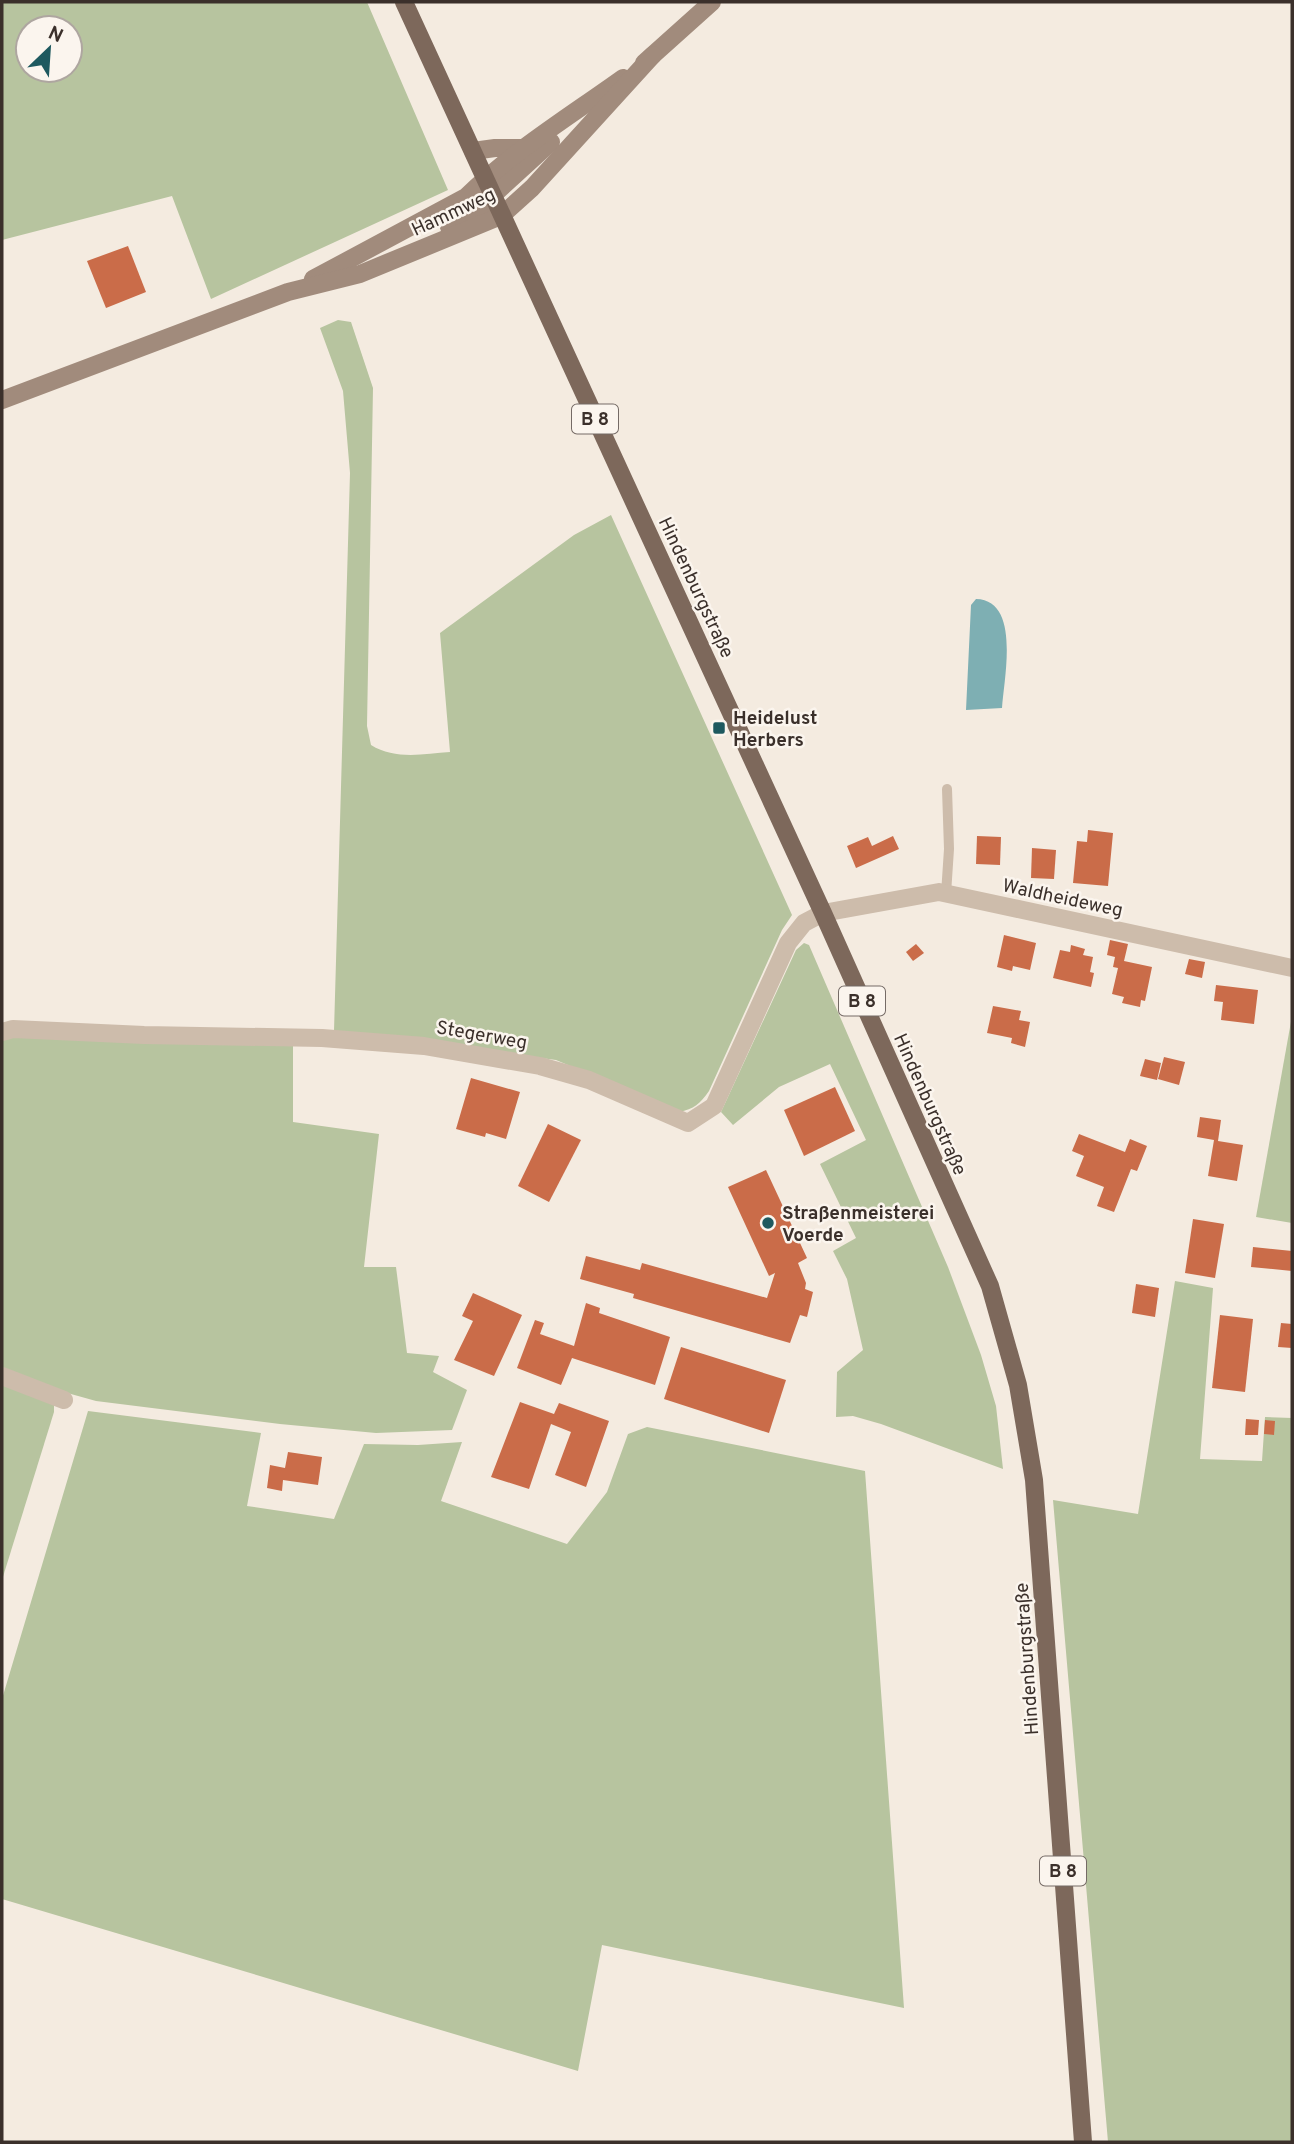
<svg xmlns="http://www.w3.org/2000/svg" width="1294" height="2144" font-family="Overpass,sans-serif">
<rect width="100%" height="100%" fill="#f4ebe0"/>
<!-- green -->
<g fill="#b7c49f" fill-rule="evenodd">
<path d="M2 2H367L448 190 211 299 172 196 2 240ZM70 28V70H28V28Z"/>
<path d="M338 320 351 322 373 388 367 726 371 745C395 760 423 754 450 752L440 633 574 535 611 515 792 915 782 930 709 1091C700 1104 694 1109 679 1112L556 1060 334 1031 350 473 343 391 320 328Z"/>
<polygon points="804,943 809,945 948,1267 981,1355 996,1406 1003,1469 881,1424 853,1416 836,1417 837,1372 863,1350 847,1279 833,1251 856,1238 820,1164 866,1140 830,1064 779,1087 733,1125 721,1112 796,950"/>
<polygon points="1292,1016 1292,1223 1256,1217"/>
<polygon points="13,1037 293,1042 293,1122 379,1134 364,1267 396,1267 407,1353 439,1356 433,1372 467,1390 452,1430 376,1433 280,1424 96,1401 28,1382 2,1371 2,1040"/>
<polygon points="1175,1281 1213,1288 1200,1459 1262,1461 1265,1417 1292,1418 1292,2142 1108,2142 1053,1500 1138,1514"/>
<polygon points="2,1381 54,1404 54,1412 2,1580"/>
<polygon points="88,1411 261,1433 247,1506 334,1519 364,1444 418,1445 462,1442 441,1501 567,1544 607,1492 628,1434 647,1427 865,1471 904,2008 602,1945 578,2071 2,1899 2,1699"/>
</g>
<!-- water -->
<path fill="#7eafb3" d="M976 599C1021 600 1004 678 1002 708L966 710 971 605Z"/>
<!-- building -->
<g fill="#ca6c49">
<polygon points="128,246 146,292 106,308 87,261"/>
<polygon points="1088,830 1113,833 1108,886 1073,883 1077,841 1087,842"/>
<polygon points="893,836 899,849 856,868 847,846 868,837 872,846"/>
<polygon points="977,836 1001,837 1000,865 976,864"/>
<polygon points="1032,848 1056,850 1054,879 1031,878"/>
<polygon points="1004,935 1036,943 1030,970 1013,966 1012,971 997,967"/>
<polygon points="1110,940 1128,944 1124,961 1152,967 1145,1001 1141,1000 1140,1007 1122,1003 1124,997 1112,994 1118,968 1113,967 1115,957 1107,955"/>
<polygon points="916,944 924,953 913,961 906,952"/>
<polygon points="1071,945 1085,949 1083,955 1093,957 1090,972 1094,973 1091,987 1053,978 1060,950 1070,952"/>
<polygon points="1189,959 1205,962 1202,978 1185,974"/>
<polygon points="1216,985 1258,990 1254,1024 1221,1020 1223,1002 1214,1001"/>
<polygon points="993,1006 1021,1011 1019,1020 1030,1022 1025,1047 1011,1043 1012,1038 987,1033"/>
<polygon points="1164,1057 1185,1062 1179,1085 1158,1079"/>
<polygon points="1145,1059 1161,1063 1157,1080 1140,1076"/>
<polygon points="471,1078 520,1092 506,1139 486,1133 485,1137 456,1129"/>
<polygon points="835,1087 855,1131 804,1156 784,1110"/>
<polygon points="1200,1117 1221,1120 1218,1141 1243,1145 1237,1181 1208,1176 1214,1140 1197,1137"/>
<polygon points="548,1124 581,1140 549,1202 518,1186"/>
<polygon points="1079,1134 1125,1152 1130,1139 1147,1146 1137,1171 1131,1169 1114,1212 1097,1206 1104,1187 1076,1176 1084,1156 1072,1151"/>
<polygon points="766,1170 807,1258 798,1263 806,1283 805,1289 813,1292 807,1317 800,1315 790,1343 633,1298 634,1294 580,1279 586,1256 640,1270 642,1263 767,1298 775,1273 769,1276 728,1187"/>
<polygon points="1193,1219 1224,1224 1215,1278 1185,1273"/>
<polygon points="1253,1247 1292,1251 1292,1271 1251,1267"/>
<polygon points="1136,1284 1159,1288 1155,1317 1132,1313"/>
<polygon points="473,1293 522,1315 494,1376 454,1360 473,1321 462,1316"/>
<polygon points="586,1303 600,1308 599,1313 670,1337 655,1385 572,1358 561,1385 517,1368 535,1320 544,1323 540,1334 574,1346"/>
<polygon points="1220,1315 1253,1319 1245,1392 1212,1388"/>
<polygon points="1281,1323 1292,1324 1292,1348 1278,1347"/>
<polygon points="681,1347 786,1380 769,1433 664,1399"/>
<polygon points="520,1402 554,1414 559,1403 609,1421 586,1487 555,1475 571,1432 551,1424 529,1489 491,1477"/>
<polygon points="1246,1419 1259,1420 1258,1435 1245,1435"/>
<polygon points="1265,1420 1275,1421 1274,1435 1264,1434"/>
<polygon points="288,1452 322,1457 318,1485 283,1480 282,1491 267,1488 270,1465 285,1468"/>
</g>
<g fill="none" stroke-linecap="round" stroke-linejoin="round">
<!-- service -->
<polyline stroke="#cdbcab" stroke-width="10" points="946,894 949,849 947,789"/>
<!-- minor -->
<g stroke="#cdbcab" stroke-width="18">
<polyline points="2,1032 13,1029 144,1035 322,1038 424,1046 540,1066 589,1080 688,1123 714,1106 788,943 804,923 823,913 939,892 1292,968"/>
<polyline points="2,1376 64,1400"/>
</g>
<!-- secondary -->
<g stroke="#a18b7c" stroke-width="18">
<polyline points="644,63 712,2"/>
<polyline points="473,151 495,148 524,148"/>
<polyline points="493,195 551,142"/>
<polyline points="449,227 496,203"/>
<path d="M313 279 466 197C513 151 570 116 623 78"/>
<polyline points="2,400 288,292 360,274 501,216 532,188 653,55"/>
</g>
<!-- primary -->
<polyline stroke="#7d685b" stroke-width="18" points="404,2 823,913 990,1286 1018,1385 1034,1480 1083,2142"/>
</g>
<!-- markers -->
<g fill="#1e595f" stroke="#fbf5ee" stroke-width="2.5">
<rect x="712" y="721" width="14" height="14" rx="3.5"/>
<circle cx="768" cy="1223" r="7"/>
</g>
<g text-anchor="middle" stroke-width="5" stroke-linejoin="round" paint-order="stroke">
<!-- shield labels -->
<g fill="#fbf5ee" stroke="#756b66" stroke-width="2">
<rect x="572" y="404.5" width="46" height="29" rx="5"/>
<rect x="839" y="986.5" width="46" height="29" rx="5"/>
<rect x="1040" y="1856.5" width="46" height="29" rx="5"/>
</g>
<g font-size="18" font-weight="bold" fill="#3b302b">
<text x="595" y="425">B 8</text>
<text x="862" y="1007">B 8</text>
<text x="1063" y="1877">B 8</text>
</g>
<!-- street labels -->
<g font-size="19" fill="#3b302b" stroke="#fbf5ee">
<text transform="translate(453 211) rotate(-25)" y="7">Hammweg</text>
<text transform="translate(697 587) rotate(65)" y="7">Hindenburgstraße</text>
<text transform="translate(1063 897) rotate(12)" y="7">Waldheideweg</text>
<text transform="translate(482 1034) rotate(10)" y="7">Stegerweg</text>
<text transform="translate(931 1104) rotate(66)" y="7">Hindenburgstraße</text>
<text transform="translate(1026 1659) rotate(-94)" y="7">Hindenburgstraße</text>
</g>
<!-- poi labels -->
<g font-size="19" font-weight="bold" fill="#3b302b" stroke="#fbf5ee" text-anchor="start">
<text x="733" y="724">Heidelust<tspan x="733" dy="22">Herbers</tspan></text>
<text x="782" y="1219">Straßenmeisterei<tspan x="782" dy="22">Voerde</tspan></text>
</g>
</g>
<!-- border -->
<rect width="1294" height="2144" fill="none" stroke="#3b302b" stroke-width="7"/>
<!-- north arrow -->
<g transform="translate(49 49) rotate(25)"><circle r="33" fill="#fbf5ee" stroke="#aea6a0" stroke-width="2"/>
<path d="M0-5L12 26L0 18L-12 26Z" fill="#1e595f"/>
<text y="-10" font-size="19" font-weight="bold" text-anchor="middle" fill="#3b302b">N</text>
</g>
</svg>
